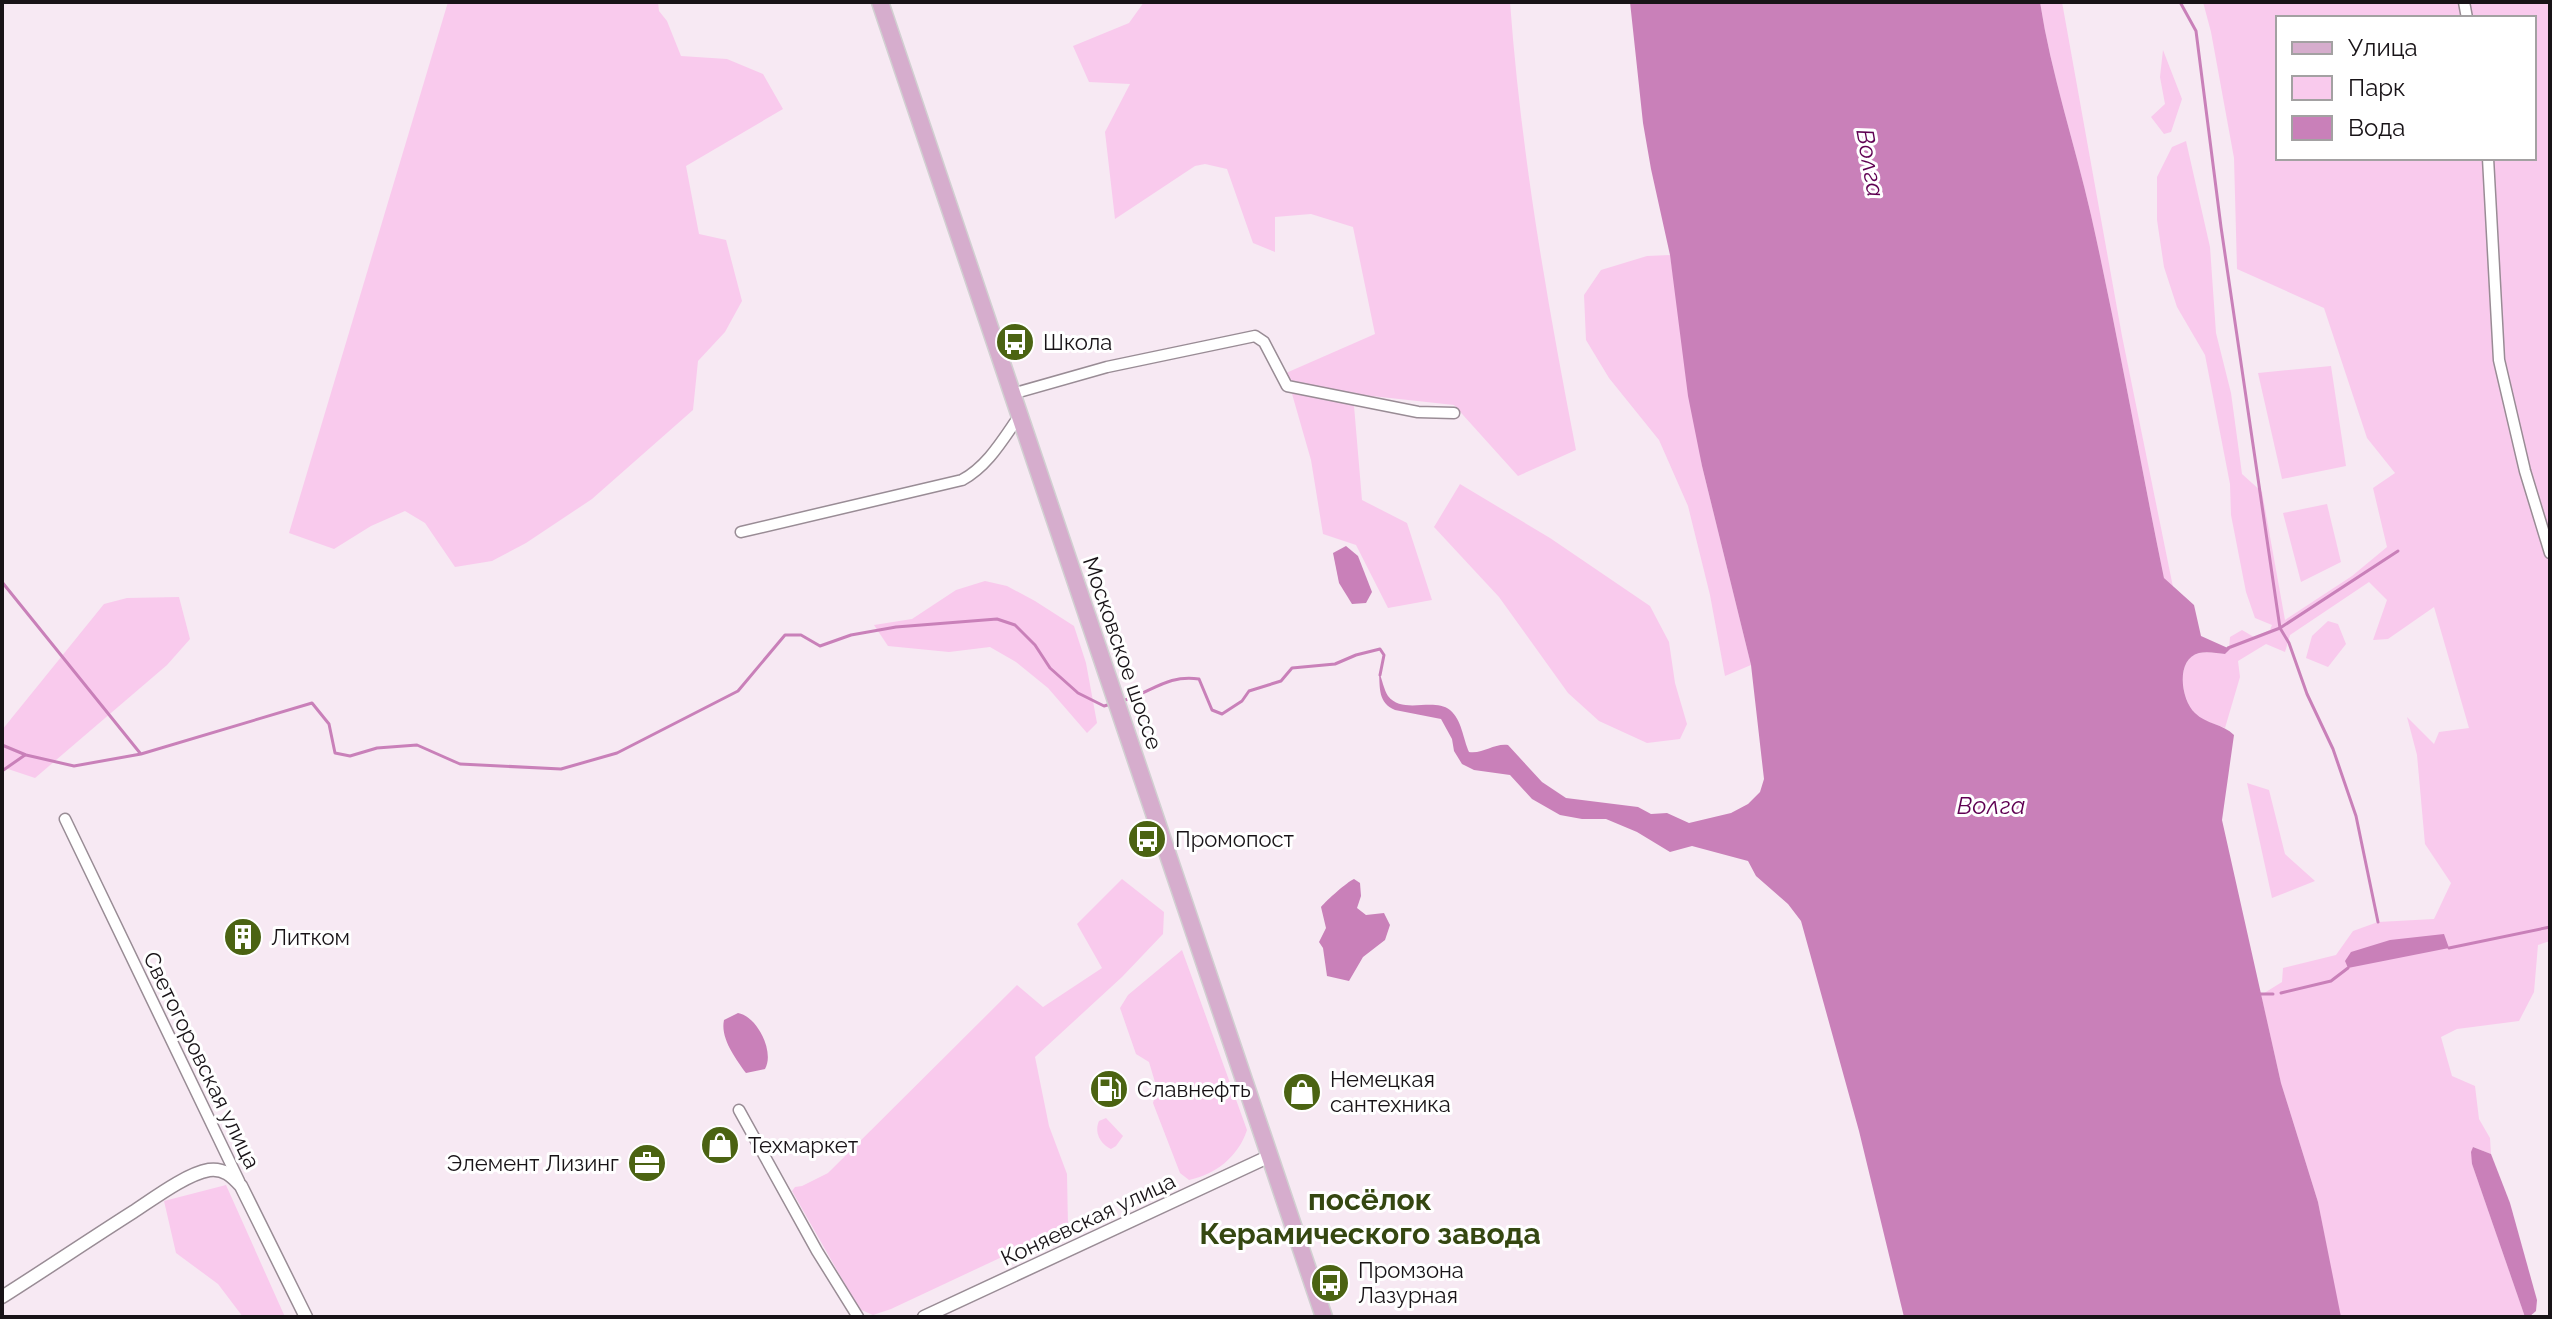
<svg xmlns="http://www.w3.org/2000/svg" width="2552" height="1319" font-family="Raleway,sans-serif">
<rect width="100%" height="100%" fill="#f7e9f3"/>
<!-- green -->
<g fill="#f9caed" fill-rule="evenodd">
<polygon points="448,2 658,2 659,11 667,21 681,56 727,59 763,74 783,109 686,166 699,234 726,240 742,301 725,332 698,361 693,410 592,499 526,543 492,561 455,567 425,523 405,511 371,526 334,549 289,533"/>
<path d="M1144 2H1510C1521 153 1547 301 1576 450L1518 476 1454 405 1353 394 1362 500 1407 523 1432 600 1388 608 1356 545 1323 534 1311 460 1286 373 1375 334 1353 227 1311 214 1275 217V252L1253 243 1227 169 1205 164 1195 166 1115 219 1105 132 1130 84 1089 82 1073 46 1129 23Z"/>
<path d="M2040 2H2062L2122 336 2173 587 2164 578C2139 457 2118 335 2091 215 2075 144 2051 74 2040 2Z"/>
<path d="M2203 2H2550V941L2538 945 2534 992 2519 1021 2457 1029 2441 1037 2452 1076 2475 1086 2479 1119 2490 1138 2491 1154 2473 1147 2472 1164 2525 1317H2340L2318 1202 2281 1083 2261 995 2282 982 2283 968 2336 955 2353 931 2378 922 2434 919 2451 883 2425 844 2417 755 2407 717 2434 744 2439 732 2469 728 2434 607 2388 639 2373 640 2387 600 2369 582 2290 635 2285 652 2266 644 2238 661 2240 677 2225 728C2215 724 2203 721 2196 714 2181 701 2175 659 2199 653 2207 651 2217 653 2225 654L2229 649 2230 637 2242 630 2254 637 2270 630 2272 625 2255 618 2246 592 2231 515 2230 484 2205 355 2177 307 2164 267 2157 220V177L2172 147 2186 141 2210 247 2216 333 2231 393 2242 474 2262 492 2285 620 2352 576 2387 547 2373 488 2395 473 2367 438 2324 308 2237 269 2234 158 2211 32ZM2278 18H2534V158H2278Z"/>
<polygon points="2163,50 2182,99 2171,132 2164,134 2151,117 2165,104 2160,77"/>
<polygon points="1670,255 1702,466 1751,665 1725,676 1710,595 1688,506 1659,440 1609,378 1586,340 1584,295 1601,270 1647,256"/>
<polygon points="2331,366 2346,466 2282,479 2258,373"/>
<polygon points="1460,484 1550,538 1650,606 1669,642 1675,683 1687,724 1680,739 1647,743 1599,721 1568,693 1499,597 1434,527"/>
<polygon points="2327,504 2341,562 2301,582 2283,513"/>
<polygon points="985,581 1007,586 1035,601 1074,626 1086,663 1097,723 1087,733 1048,688 1016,662 990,647 949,652 888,646 874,625 912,619 956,590"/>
<polygon points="179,597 190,639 167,665 35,778 2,767 2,730 104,604 127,598"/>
<polygon points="2328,621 2338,624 2346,644 2328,667 2306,658 2312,636"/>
<polygon points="2247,783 2269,790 2285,854 2315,881 2272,898"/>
<polygon points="1122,879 1164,912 1163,934 1122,977 1035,1057 1049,1126 1067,1174 1068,1226 891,1309 873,1315 859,1309 792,1191 795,1187 802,1186 828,1173 1017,985 1043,1007 1102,968 1077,924"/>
<path d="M1182 950 1247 1130C1238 1157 1216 1174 1189 1180L1180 1173 1153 1103 1157 1089 1149 1062 1136 1054 1120 1008 1128 995Z"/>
<path d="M1106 1118 1123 1136 1116 1146 1111 1149C1100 1144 1094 1132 1099 1121Z"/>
<polygon points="226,1185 285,1317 243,1317 218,1284 176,1253 164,1201"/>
</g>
<!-- water -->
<g fill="#c980b9">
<path d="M1630 2H2040C2051 74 2075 144 2091 215 2118 335 2139 457 2164 578L2194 605 2201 636 2230 649 2225 654C2217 653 2207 651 2199 653 2175 659 2181 700 2195 713 2206 724 2223 724 2234 735L2222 820 2281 1083 2318 1202 2341 1317H1904L1859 1131 1801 921 1788 904 1756 876 1748 861 1692 846 1670 852 1637 832 1606 819H1582L1560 815 1532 799 1510 775 1474 770 1462 764 1454 751 1452 739 1441 719 1395 710C1378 703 1380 688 1379 672 1382 679 1384 690 1388 696 1403 715 1433 697 1450 710 1462 720 1463 739 1469 752 1484 754 1494 743 1508 745L1542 782 1566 798 1638 807 1651 814 1667 813 1689 823 1731 813 1748 804 1760 792 1764 779 1751 665 1702 466 1688 396 1670 255 1651 169 1643 123Z"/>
<polygon points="1346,546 1358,556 1372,592 1366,603 1352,604 1339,583 1333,553"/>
<path d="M1354 879 1360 883 1361 896 1357 908 1366 915 1384 913 1390 925 1385 940 1363 957 1349 981 1327 976 1323 948 1319 942 1326 928 1321 907C1327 900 1347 882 1354 879Z"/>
<polygon points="2444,934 2449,948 2348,968 2345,961 2351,952 2390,940"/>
<path d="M738 1013C757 1016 775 1052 765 1069L746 1073C736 1059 720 1038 724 1020Z"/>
<polygon points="2473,1147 2491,1154 2510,1203 2537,1300 2536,1311 2529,1317 2525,1317 2472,1164 2471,1152"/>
</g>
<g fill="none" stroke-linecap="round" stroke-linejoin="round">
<!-- stream -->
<g stroke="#c980b9" stroke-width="3">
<polyline points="2180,2 2196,31 2221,227 2280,628 2289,643 2307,694 2333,749 2356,816 2378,922"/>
<polyline points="2,582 140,753"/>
<polyline points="2228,648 2280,628 2398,551"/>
<path d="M1122 701C1151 693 1167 674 1199 679L1212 710 1222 714 1242 701 1249 691 1281 681 1292 668 1335 664 1356 655 1380 649 1384 655 1380 675"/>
<polyline points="2,745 26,755 74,766 141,754 312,703 329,724 335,753 350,756 377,748 417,745 460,764 561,769 617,753 738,691 785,635 801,635 820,646 851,635 896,627 997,619 1015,625 1035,645 1050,668 1078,693 1104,706 1111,704"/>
<polyline points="2,771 25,755"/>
<polyline points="2449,948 2550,927"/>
<polyline points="2281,993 2331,981 2348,968"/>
<polyline points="2258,994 2273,994"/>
</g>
<defs>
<g id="minor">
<polyline points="2464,2 2467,18"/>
<polyline points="2488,158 2499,360 2525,471 2550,553"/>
<polyline points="1012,394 1107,367 1255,336 1264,342 1287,386 1418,412 1454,413"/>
<path d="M741 532 962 480C988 466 1003 439 1020 415"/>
<polyline points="65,819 239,1181"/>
<polyline points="739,1110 817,1251 858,1317"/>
</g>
<g id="tertiary">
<path d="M2 1297C46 1269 89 1240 133 1212 153 1199 186 1174 209 1170 224 1168 232 1176 241 1186L306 1317"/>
<polyline points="924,1317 1270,1156"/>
</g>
<polyline id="primary" points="880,2 1324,1317"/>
</defs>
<!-- minor casing -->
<use href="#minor" stroke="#998c95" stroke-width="13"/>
<!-- tertiary casing -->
<use href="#tertiary" stroke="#998c95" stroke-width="15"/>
<!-- primary casing -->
<use href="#primary" stroke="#d1d0d1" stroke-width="19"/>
<!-- minor -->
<use href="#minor" stroke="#fff" stroke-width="10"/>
<!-- tertiary -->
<use href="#tertiary" stroke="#fff" stroke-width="12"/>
<!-- primary -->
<use href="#primary" stroke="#d6adcd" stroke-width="16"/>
</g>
<!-- icons -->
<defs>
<symbol id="bus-disc" viewBox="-11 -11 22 22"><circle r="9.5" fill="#4b6312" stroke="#fff"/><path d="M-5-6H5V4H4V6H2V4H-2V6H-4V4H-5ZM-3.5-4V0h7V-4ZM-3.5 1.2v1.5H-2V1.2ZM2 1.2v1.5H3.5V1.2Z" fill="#fff"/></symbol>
<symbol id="building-disc" viewBox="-11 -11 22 22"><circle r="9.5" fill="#4b6312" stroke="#fff"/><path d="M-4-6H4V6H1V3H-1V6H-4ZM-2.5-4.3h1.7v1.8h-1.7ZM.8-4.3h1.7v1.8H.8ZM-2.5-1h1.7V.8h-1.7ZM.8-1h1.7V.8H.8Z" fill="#fff"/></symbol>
<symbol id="fuel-disc" viewBox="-11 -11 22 22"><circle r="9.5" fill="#4b6312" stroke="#fff"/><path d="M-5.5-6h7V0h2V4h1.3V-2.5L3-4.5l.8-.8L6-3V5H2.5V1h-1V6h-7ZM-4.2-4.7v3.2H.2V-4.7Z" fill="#fff"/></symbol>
<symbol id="shop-disc" viewBox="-11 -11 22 22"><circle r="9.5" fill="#4b6312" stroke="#fff"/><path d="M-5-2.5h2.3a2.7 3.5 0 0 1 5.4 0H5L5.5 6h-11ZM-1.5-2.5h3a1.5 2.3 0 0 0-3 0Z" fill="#fff"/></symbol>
<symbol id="office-disc" viewBox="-11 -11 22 22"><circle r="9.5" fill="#4b6312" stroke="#fff"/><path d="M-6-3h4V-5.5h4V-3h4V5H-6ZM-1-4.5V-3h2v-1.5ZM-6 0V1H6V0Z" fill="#fff"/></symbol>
</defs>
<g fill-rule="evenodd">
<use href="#bus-disc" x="993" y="320" width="44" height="44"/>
<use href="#bus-disc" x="1125" y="817" width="44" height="44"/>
<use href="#building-disc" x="221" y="915" width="44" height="44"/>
<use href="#fuel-disc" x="1087" y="1067" width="44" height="44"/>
<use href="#shop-disc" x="1280" y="1070" width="44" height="44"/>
<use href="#shop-disc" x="698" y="1123" width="44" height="44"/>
<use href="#office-disc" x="625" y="1141" width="44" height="44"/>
<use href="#bus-disc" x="1308" y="1261" width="44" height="44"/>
</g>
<g text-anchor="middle" stroke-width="6" stroke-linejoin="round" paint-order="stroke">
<!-- poi labels -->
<g font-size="22" fill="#181317" stroke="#fff" text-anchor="start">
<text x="1043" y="350">Школа</text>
<text x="1175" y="847">Промопост</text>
<text x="271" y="945">Литком</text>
<text x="1330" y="1087">Немецкая<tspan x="1330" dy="25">сантехника</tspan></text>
<text x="1137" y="1097">Славнефть</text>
<text x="748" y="1153">Техмаркет</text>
<text x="619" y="1171" text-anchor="end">Элемент Лизинг</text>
<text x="1358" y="1278">Промзона<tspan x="1358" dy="25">Лазурная</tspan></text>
</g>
<!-- street labels -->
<g font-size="22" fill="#181317" stroke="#fff">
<text transform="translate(1123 653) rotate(71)" y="8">Московское шоссе</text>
<text transform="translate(202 1060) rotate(64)" y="8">Светогоровская улица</text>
<text transform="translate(1088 1219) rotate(-25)" y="8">Коняевская улица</text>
</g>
<!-- water labels -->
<g font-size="24" font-style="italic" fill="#5f0052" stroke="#fff">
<text transform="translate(1870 163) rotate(80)" y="8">Волга</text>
<text x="1991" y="814">Волга</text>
</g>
<!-- district labels -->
<g font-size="30" font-weight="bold" fill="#354711" stroke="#fff">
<text x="1370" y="1210">посёлок<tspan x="1370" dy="34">Керамического завода</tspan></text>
</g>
</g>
<!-- border -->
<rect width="2552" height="1319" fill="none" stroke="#181317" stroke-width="8"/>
<!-- legend -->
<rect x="2276" y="16" width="260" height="144" fill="#ffffff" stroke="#a3a1a2" stroke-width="2"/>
<rect x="2292" y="42" width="40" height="12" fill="#d6adcd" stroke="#a3a1a2" stroke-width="2"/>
<text x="2348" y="56" font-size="24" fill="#181317">Улица</text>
<rect x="2292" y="76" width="40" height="24" fill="#f9caed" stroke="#a3a1a2" stroke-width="2"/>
<text x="2348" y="96" font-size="24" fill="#181317">Парк</text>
<rect x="2292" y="116" width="40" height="24" fill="#c980b9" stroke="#a3a1a2" stroke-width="2"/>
<text x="2348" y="136" font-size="24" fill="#181317">Вода</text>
</svg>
